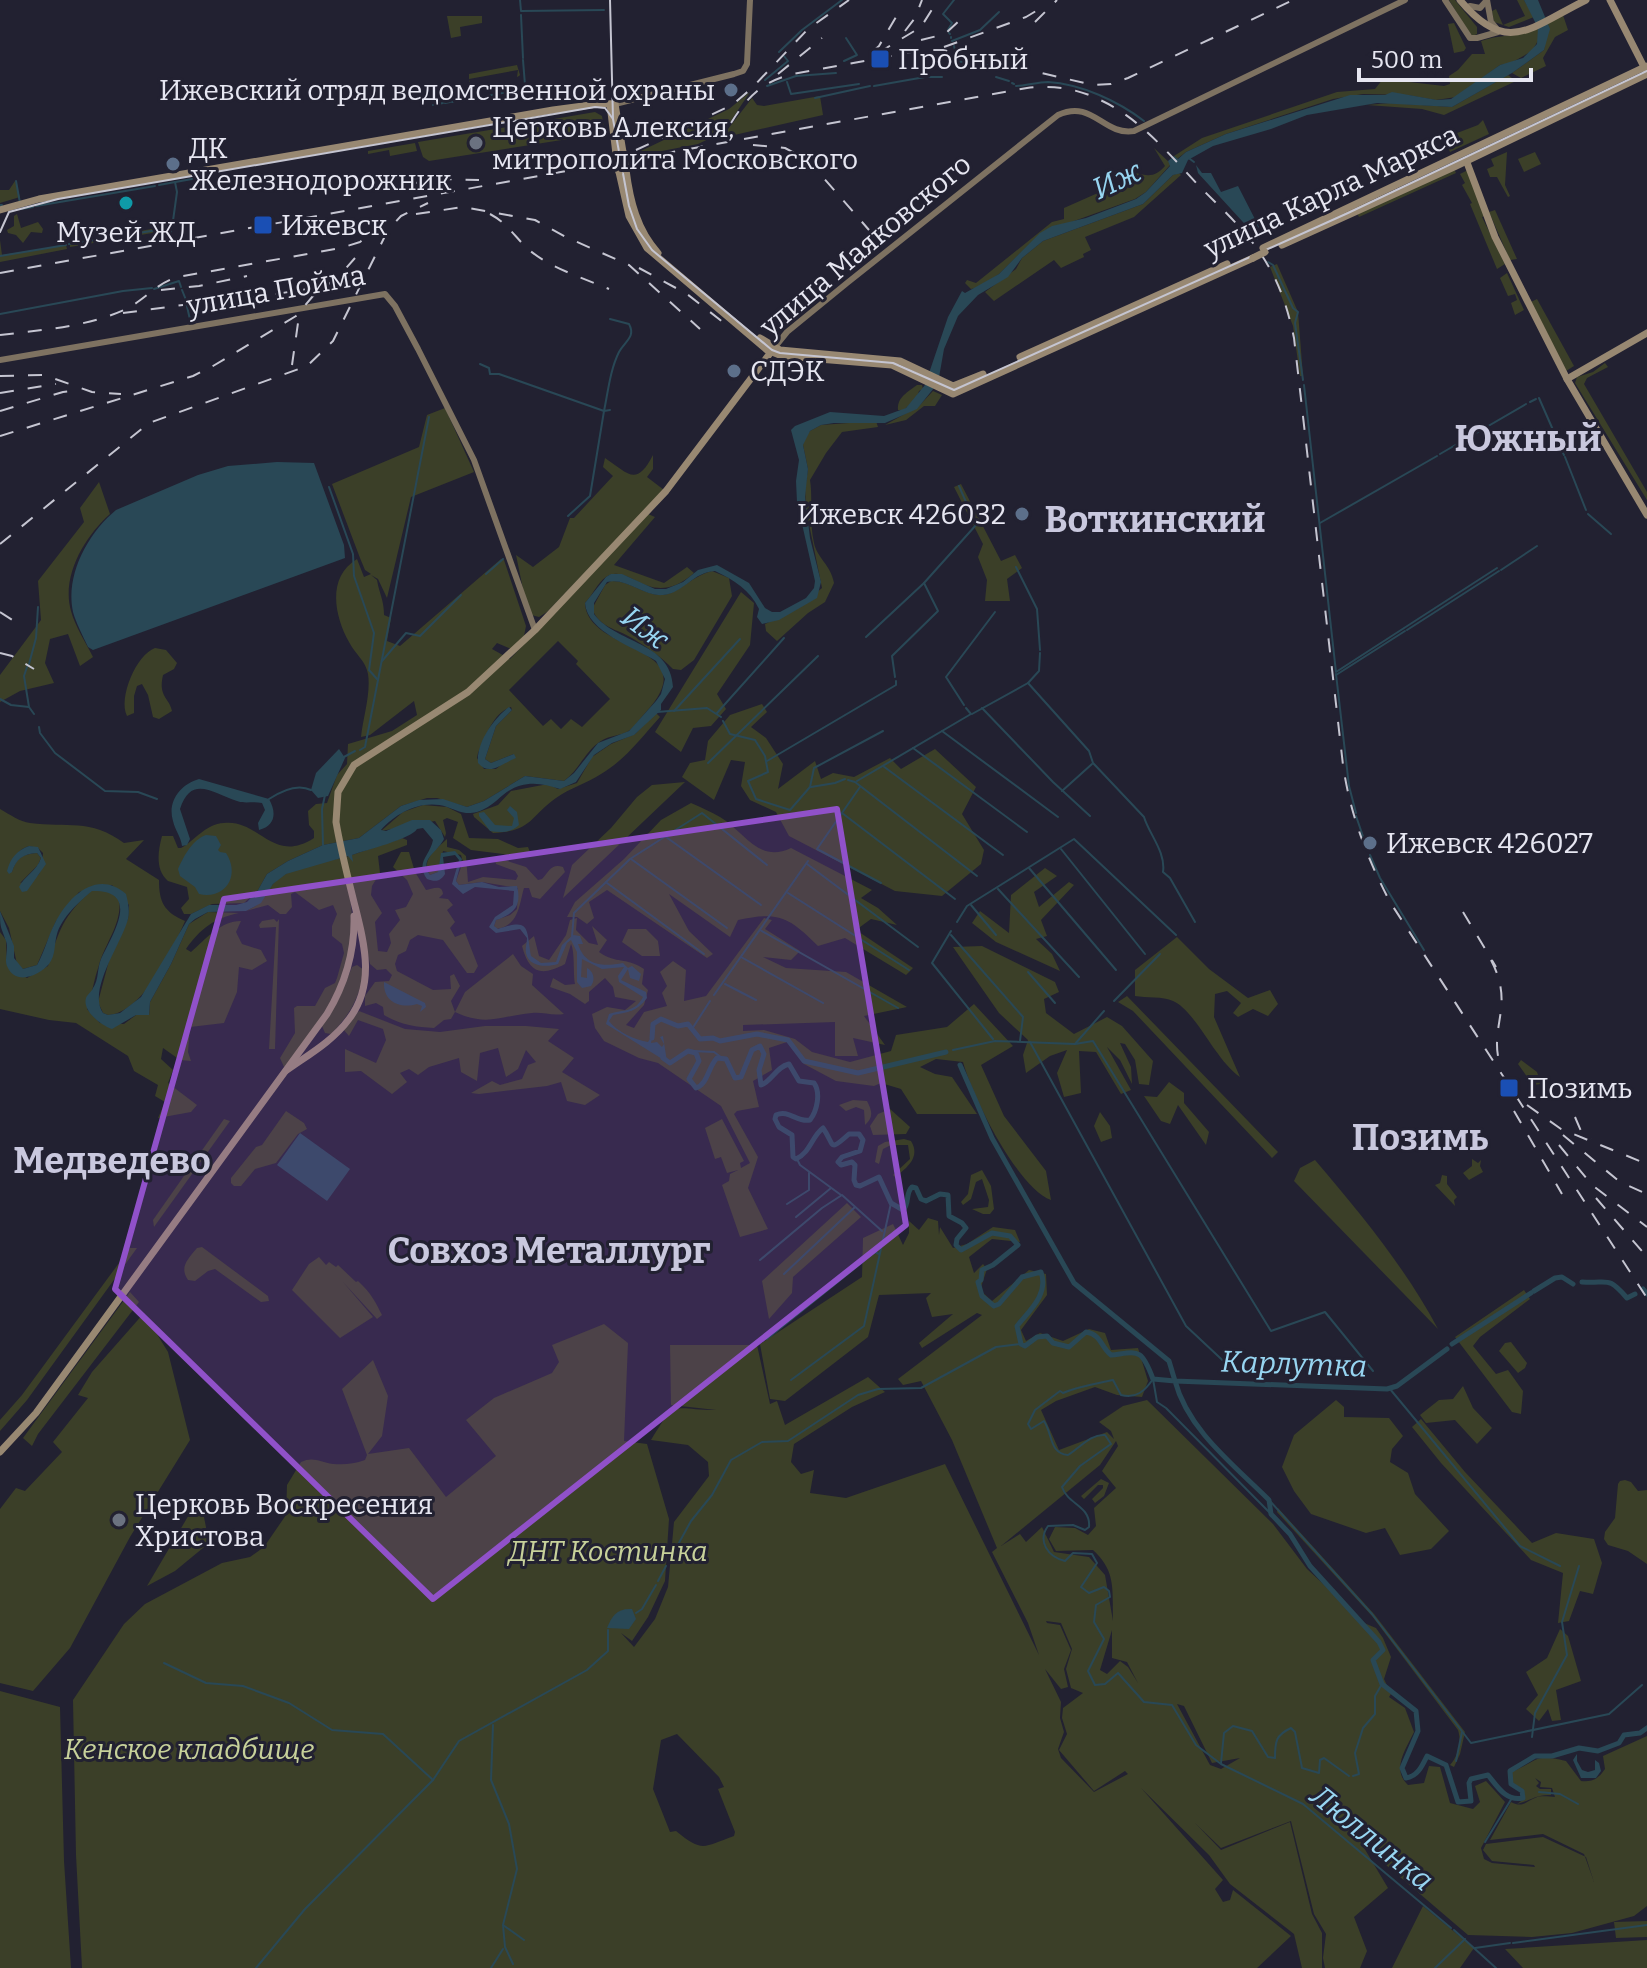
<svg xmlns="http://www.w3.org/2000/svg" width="1647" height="1968" font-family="Bitter,serif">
<rect width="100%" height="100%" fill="#222131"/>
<!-- green -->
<g fill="#3b3f28" fill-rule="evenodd">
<polygon points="1449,0 1455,0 1477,27 1477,34 1473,36 1469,33"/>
<polygon points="1517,0 1524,0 1534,17 1509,27 1494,22 1492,11 1496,9 1503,25 1525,16"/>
<polygon points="1563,15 1568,30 1555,37 1543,58 1546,66 1521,78 1512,73 1544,50 1547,23"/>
<polygon points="447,16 482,16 482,23 460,27 461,36 451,38"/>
<polygon points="1454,23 1466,48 1464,51 1454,53 1448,24"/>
<path d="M1538 28 1539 39 1532 51 1511 63 1500 65 1456 97 1436 100 1407 95 1363 94 1333 99 1226 134 1186 152 1177 159 1174 156 1202 138 1337 92 1375 89 1383 79 1444 86 1450 84 1449 76 1458 70 1472 54H1485L1481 41C1504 33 1514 39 1538 28Z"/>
<polygon points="517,65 520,75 519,76 517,77 518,70 469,79 470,84 475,84 469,84 469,74"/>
<polygon points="1508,75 1516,81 1444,115 1422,109 1367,105 1390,103 1452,107"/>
<polygon points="750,92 726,128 717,135 698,144 626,158 729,109"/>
<polygon points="820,96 823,115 721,138 752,98 757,105 764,106"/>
<polygon points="595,112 602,116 604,128 568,139 429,161 423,157 418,142"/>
<polygon points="1483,120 1489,134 1450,152 1444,138 1478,125"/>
<polygon points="415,143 417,151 390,156 389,150 368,154 368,151"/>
<path d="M1154 148 1171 164 1146 192 1135 199 1041 233 999 274 980 287 971 289 965 283 967 280 976 283 1052 222 1064 219V208L1134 177 1136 173C1150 177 1156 176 1165 166Z"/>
<polygon points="1507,152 1505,185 1510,196 1508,197 1497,177 1490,177 1487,169 1494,166 1491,159"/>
<polygon points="1535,152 1541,164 1524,172 1518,159"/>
<polygon points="1454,169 1456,173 1359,217 1357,213"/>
<polygon points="1468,170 1485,216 1482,217 1505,264 1497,269 1470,204 1472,203 1462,185 1465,183 1460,174"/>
<polygon points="1179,173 1181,175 1134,217 1085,237 1091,250 1083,254 1084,257 1061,268 1054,260 994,301 985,292 1016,269 1022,258 1043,241 1143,204 1173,175"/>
<polygon points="15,181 20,197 0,203 0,190 9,190"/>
<polygon points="1495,210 1517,259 1510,260 1489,212"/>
<polygon points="17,214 21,228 38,222 43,229 42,233 31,232 23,243 16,235 8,233 7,230 14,226 14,216"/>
<polygon points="169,226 170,230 70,247 70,243"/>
<polygon points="0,240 2,255 66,245 67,249 0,262"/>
<polygon points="1277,264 1298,312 1303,376 1300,376 1293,326 1270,267"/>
<polygon points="1507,273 1524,310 1515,315 1511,303 1517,300 1515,294 1508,296 1500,278"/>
<polygon points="1537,299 1574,366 1566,371 1531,302"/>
<polygon points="1605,363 1608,367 1587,378 1584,384 1647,492 1647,500 1575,383 1577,377 1593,372"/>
<path d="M917 385H922L923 389 919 391 917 397 904 410H898C897 397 908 392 917 385Z"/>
<polygon points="933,391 942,395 935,406 924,406 906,420 885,425 919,406"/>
<path d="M445 408 474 472 411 497 387 598 378 579 371 575 377 580C379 593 384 600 384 615L391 618 387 641 400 646 501 559 504 560 526 626 524 636 511 649 497 643 492 649 510 659 648 514 655 517 614 565 664 583 687 567 694 573C650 612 629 561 606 577 598 582 592 596 585 603 587 654 708 644 646 712 641 717 636 725 630 730 622 736 610 735 601 741 585 751 579 770 564 781L525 776 484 801 467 807 437 798H427L401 806 359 838 323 845 288 861 267 874 258 890 244 903 212 904 191 914H184L181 908 189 899 187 887 168 881C155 870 158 851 162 836H173L178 848H181C196 840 205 824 224 823 260 819 272 865 314 838V831L309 825 308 811 316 804 327 803 337 775 347 764 348 744 392 731 417 715 414 701 370 735 361 737C363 718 371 693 368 674 366 661 355 654 349 642 334 615 327 577 357 559L364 577 371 574 365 570 360 558 332 484 419 447 427 415ZM558 641 578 661 576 664 610 699 582 727 571 719 561 729 551 719 543 726 509 690ZM511 707 512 710 496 726 485 759 491 763 514 754 496 769H484L477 758 478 753C486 736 493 713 511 707Z"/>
<path d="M876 421 878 427 842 432 826 453 810 480C813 499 809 522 814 543 817 558 831 565 834 583L825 602 808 613 777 641 766 631 765 624 797 609 822 588 806 509 805 489 808 469 803 445 805 437 810 431 821 425Z"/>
<path d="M653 455V469L647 477 664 490 547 612 539 617 531 615 523 589 516 555 533 567 559 547 570 518H574L613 476 603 467 605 458C628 473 636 488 653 455Z"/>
<path d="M99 482 110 514C85 536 61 576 71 611 75 626 86 643 93 657L80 666 68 634 50 639 45 663 54 683 20 691 0 702V675L41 620 38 581 84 522 80 508Z"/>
<polygon points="961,484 1001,561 1015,555 1022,568 1007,579 1010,601 985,601 987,580 978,557 983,544 954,487"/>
<path d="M712 571 729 578 732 596 694 660 681 670 673 669C661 657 647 647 632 638 617 629 600 628 592 609L605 585 611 581C628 580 643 594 660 595 676 596 693 575 712 571Z"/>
<polygon points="741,592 754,603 750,645 717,694 726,709 711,726 693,728 681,752 655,732"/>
<path d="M155 648 166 650 177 663 174 669 163 675C158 697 169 697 172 711L159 719 153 717 148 695 142 684 137 686 134 696V713L127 716C118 698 136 655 155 648Z"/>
<polygon points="762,704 767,712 751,727 766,738 783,764 778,789 815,761 821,779 833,773 854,777 890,758 901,769 935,749 976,787 962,814 984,850 981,864 942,896 895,891 789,836 776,812 750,800 741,786 745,762 731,760 714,800 682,777 690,763 705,760 708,741 730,715"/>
<path d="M656 713 660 717C642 737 625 760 601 774 587 783 570 788 556 798 529 817 533 831 493 833L474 817 473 814 498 805 511 791 548 784 558 789 577 783 592 757 611 744 635 734Z"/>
<polygon points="685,782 563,898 572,865 611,828 637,797 652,785"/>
<path d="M691 803C701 807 711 812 720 817 745 832 759 864 791 848L872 890 861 898 878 908 897 925 871 919 856 930 913 968 906 975 845 938 818 946C789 917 779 911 738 920L730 937 669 894 689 931 713 954 707 958 607 890 589 902 594 918 587 924 577 917H567L575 902 624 859 661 820Z"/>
<polygon points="423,805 447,807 461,814 469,838 498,839 518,848 528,847 530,852 518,858 503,854 471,850 453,838 458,822 447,818 443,820 446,833 445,837 435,821 381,831 403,812"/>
<path d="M0 809C9 814 20 822 30 823 67 828 90 818 124 843L144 840 126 859 159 880C159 902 164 912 185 921 173 949 143 1013 108 1015L103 1013 98 1002 111 953 128 919 129 905 112 885 79 892 56 921 37 965 23 969 17 964 9 928 0 911ZM29 846 38 848 43 853C41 875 42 877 20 883L38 865 41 858 37 853C23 854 16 858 12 872 14 858 15 851 29 846Z"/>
<path d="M402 838 407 840V845L378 856 380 873 372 886 371 895 382 913 375 922 378 951 387 952 391 943 389 934 400 920 395 910 406 907 413 894 407 880 393 867 401 852H409L415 872 426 890C431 890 442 883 443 894L439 898 448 899 453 905 447 910 455 922 450 928 455 937 465 933 478 966 474 973H467L443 940 418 935 410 940 406 951 398 955 395 964 397 971 433 990 451 989 450 976 454 974 460 986 451 1001 455 1012 465 992 513 954 521 966 533 974 532 985 564 1014C552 1016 543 1012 532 1013 499 1016 488 1027 455 1012L451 1019 444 1020 434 1028C416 1027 400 1025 384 1015L383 1007 376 1003 365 1006V996L375 982 389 981 392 975 386 969 377 970 370 964 346 857Z"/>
<path d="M447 839V847L459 850 466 856 468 882 483 877 516 880 518 876 515 871 496 864 495 860 498 858 526 867 538 880 542 879C549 872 551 863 563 867L565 872 540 899 532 897 529 888H524C519 905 519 926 496 929L494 926 496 920 510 915 517 909 518 888 482 882 459 885 456 881 463 862 461 855 443 851 438 872 430 875C420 860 436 849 447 839Z"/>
<path d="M341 858C345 878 352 899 352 919 352 973 322 1029 284 1067L280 1058 295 1033 294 1008 297 1006H315L325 988 335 983 337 978 344 953 342 944 332 936V926L337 914 333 905 319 910 295 892 291 894 292 907 286 914H280L268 905 246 911C264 903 261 897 273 884 290 866 318 863 341 858Z"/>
<polygon points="1045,868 1057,876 1034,892 1039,907 1069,882 1074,885 1041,920 1047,936 1036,939 1052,954 1060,971 996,942 972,923 980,911 1009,933 1011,895"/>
<path d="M92 890 113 892 119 897C123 923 106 941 99 965 94 979 92 994 87 1009L100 1023 124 1024 136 1015H149L150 1002 171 964 189 924 208 912 239 913C214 918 200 929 186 949L191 952C206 939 220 921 241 921L236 932 242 944 261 950 267 961 252 970 239 967 237 992 224 1023 190 1027 188 1052 191 1061 180 1060 163 1048 161 1059 173 1070 168 1083 197 1105 191 1112 158 1118 165 1102 155 1096 158 1085 134 1071 128 1056 76 1023 49 1020 0 1009V932L6 940 7 965 27 978 48 966C59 930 63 916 92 890Z"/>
<path d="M577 918 576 930 589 943 598 945 592 926 607 940 599 952C618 965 624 956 644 969L642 984 648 990 644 1005 626 1025 634 1028 644 1012 667 1006 662 993 667 986 660 972 673 961 686 970 684 1001 706 996 764 918 772 920 765 929 800 951 791 960 763 957 786 968 846 972 907 1007 864 1016 885 1045 853 1038 858 1056H835V1022L743 1025V1031L764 1030 795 1039 812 1052 850 1062 891 1051 896 1035 947 1027 974 1004 1013 1046 981 1065 1004 1116 1046 1171 1051 1200C1017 1187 973 1098 963 1062L936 1059 920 1067 935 1074 952 1077 977 1114H917L901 1089 881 1083 874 1086 836 1081 804 1064 787 1042 769 1048 772 1070 753 1081 759 1107 737 1111 734 1114 758 1157 748 1188 768 1229 740 1237 722 1185 729 1181 730 1174 738 1170 727 1173 721 1157 715 1159 705 1128 722 1119 744 1161 740 1163 741 1168 750 1163 721 1106 658 1063 639 1058 604 1041 595 1028 592 1014 607 1007 625 1010 636 1001 615 997 613 987 605 978 589 992V1001L585 1004 570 994 550 987 553 978 565 985 575 984C573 973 575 952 571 944L565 964C541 977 529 973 522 946L534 936 539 956 549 960 566 935 570 920Z"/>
<polygon points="274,919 277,922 279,919 275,1049 269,1049 276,927 260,928 259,925 262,921"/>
<polygon points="628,929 646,929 658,941 660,956 642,956 622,942"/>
<path d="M1177 937 1209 969 1248 998 1270 990 1278 1004 1268 1016 1253 1009 1238 1017 1233 1013 1241 1003 1227 991 1215 994 1214 1017 1240 1077C1215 1060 1196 1011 1173 1001 1163 996 1146 998 1135 996V970Z"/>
<polygon points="982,946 1055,982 1059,992 1044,999 1046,1013 1074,1034 1107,1017 1122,1026 1153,1061 1149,1085 1139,1084 1135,1060 1125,1044 1120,1043 1131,1067 1132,1084 1120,1060 1107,1047 1131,1090 1121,1094 1096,1052 1079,1051 1081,1093 1064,1097 1057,1073 1067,1050 1050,1056 1026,1073 1023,1055 1028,1040 999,1013 953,947"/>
<path d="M357 965 364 970C360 997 350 1015 331 1034L325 1033 322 1026 341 994 352 967Z"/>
<polygon points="1127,996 1278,1152 1272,1158 1133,1011 1118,1002"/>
<polygon points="359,1011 405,1029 440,1032 485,1026 526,1026 559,1029 548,1041 574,1058 562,1072 600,1095 585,1105 567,1101 561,1082 547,1086 479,1094 471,1093 492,1081 500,1085 522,1079 528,1065 536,1062 526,1050 518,1069 506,1077 498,1048 480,1053 477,1081 461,1072 459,1058 429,1067 418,1075 409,1069 400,1073 407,1082 392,1094 361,1071 345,1072 345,1049 376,1063 386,1040 383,1029 358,1020 349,1036 343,1029"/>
<polygon points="1521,1060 1537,1072 1541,1084 1533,1085 1518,1064"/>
<polygon points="1169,1082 1184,1093 1184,1103 1209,1132 1206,1145 1178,1105 1170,1124 1161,1121 1144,1096 1157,1097"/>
<path d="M853 1100 867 1101C872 1111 874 1117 865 1125L864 1110 856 1107 846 1111 839 1105Z"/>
<polygon points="890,1109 910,1127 906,1134 873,1135 870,1126 878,1114"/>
<polygon points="286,1111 304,1123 307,1129 298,1134 276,1163 255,1169 241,1186 234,1186 231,1183 231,1178 256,1147 262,1145"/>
<polygon points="1100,1112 1110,1126 1112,1138 1101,1142 1094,1126"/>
<polygon points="224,1119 230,1121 154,1227 153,1220"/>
<path d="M904 1139 911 1141C921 1157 907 1168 895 1177L893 1175 910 1159 908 1145H891L883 1149 879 1164 875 1162 878 1146 885 1142Z"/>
<polygon points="1472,1159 1478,1163 1481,1160 1480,1166 1483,1172 1469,1180 1463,1173 1472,1166"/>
<path d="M1315 1160C1360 1213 1405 1267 1438 1329L1294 1181 1300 1168Z"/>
<polygon points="982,1170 991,1186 994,1209 990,1214 983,1214 972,1209 988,1207 989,1200 982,1179 976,1182 971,1199 963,1205 961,1202 968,1194 971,1175"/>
<polygon points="1442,1175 1447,1176 1447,1184 1457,1197 1454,1200 1455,1206 1435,1185 1440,1183"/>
<polygon points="847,1203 861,1217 793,1277 792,1293 769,1319 762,1281"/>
<path d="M928 1218 938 1221 939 1235 940 1227 953 1248 967 1244 993 1227 1015 1230 1020 1242 992 1239 969 1257 974 1273 983 1264 987 1269 980 1290 992 1301 1029 1270 1046 1274 1047 1295 1021 1330 1026 1341 1040 1333 1063 1341 1089 1329 1105 1333 1111 1350 1138 1348 1148 1381 1142 1397 1117 1395 1095 1387 1056 1401 1041 1410 1059 1450 1107 1432 1114 1439 1111 1431 1099 1422 1123 1406 1147 1400 1273 1524 1307 1569 1332 1592 1334 1589 1364 1623 1376 1628 1383 1638 1391 1657 1384 1679 1391 1694 1389 1697 1405 1708 1414 1732C1406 1749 1391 1769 1408 1785L1424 1783 1429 1766 1440 1767 1450 1803 1473 1809 1480 1802 1475 1786 1486 1781 1505 1802 1481 1848 1484 1859 1492 1863 1535 1867 1534 1865 1492 1861 1483 1850 1486 1844 1543 1837 1586 1857 1594 1882 1584 1854 1543 1834 1490 1840 1511 1802C1523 1808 1525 1802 1535 1798 1542 1795 1549 1797 1555 1797L1552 1788 1540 1787 1541 1782 1535 1778 1539 1783 1536 1786 1540 1789H1551V1795C1536 1794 1530 1801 1517 1804L1524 1799C1523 1790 1520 1788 1512 1783L1511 1772C1539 1761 1533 1753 1566 1761L1581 1781C1593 1782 1598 1779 1605 1769L1603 1756 1647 1736V1906L1634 1916 1572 1933 1532 1937 1468 1935 1379 1859 1364 1820 1354 1831 1388 1888 1354 1917 1367 1951 1360 1968H1325L1323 1958 1326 1934 1314 1914 1291 1821 1221 1848 1195 1823 1221 1850 1290 1822 1312 1914 1322 1933V1968H1302L1294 1934 1230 1884 1209 1855 1141 1788 1223 1880 1215 1889 1223 1902 1230 1900 1233 1890 1291 1936 1257 1968H82L76 1855 73 1700 124 1624 145 1604 222 1563 250 1557 264 1547 286 1515 287 1485 301 1462C313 1456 320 1462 333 1464 344 1465 354 1464 365 1460L367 1455 342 1389 373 1360 388 1396 382 1436 368 1454 409 1448 446 1497 496 1456 466 1420 494 1398 552 1373 559 1362 552 1345 604 1324 628 1343 624 1441 647 1444 669 1519 665 1581 648 1617 632 1641 621 1633 634 1647 655 1619 668 1587 674 1522 709 1476 708 1462 688 1445 651 1440C677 1397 672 1410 716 1410L671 1405 670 1345H757L770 1404 777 1401 785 1425 868 1377 885 1392 852 1407 794 1444 791 1462 801 1474 814 1470 810 1493 846 1498 945 1464 1039 1655 1028 1623 992 1552 997 1548 952 1440 921 1381 903 1385 898 1379 982 1315 977 1313 922 1348 919 1343 953 1314 932 1317 926 1298 931 1293 879 1295 868 1337 785 1401 770 1399 760 1344 862 1277 863 1238 893 1224 903 1245 909 1233V1221L919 1230ZM1116 1441 1118 1446 1102 1471 1116 1488 1094 1508 1096 1526 1088 1535 1075 1528 1055 1527 1049 1539 1056 1551 1093 1550C1117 1572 1112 1591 1113 1621L1105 1575 1089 1557 1054 1552 1042 1527 1026 1542 1020 1534 1001 1546 1100 1465ZM1046 1621 1061 1623 1072 1649 1066 1669 1071 1688 1083 1693 1063 1708 1062 1718 1067 1734 1059 1750 1094 1791 1125 1771 1128 1774 1094 1792 1061 1758 1058 1749 1064 1732 1060 1718 1061 1702 1045 1669 1061 1689 1068 1687 1064 1669 1071 1650 1060 1625 1047 1623ZM1112 1630V1658L1127 1662 1138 1683 1128 1667 1120 1661 1107 1674 1100 1670ZM1177 1704 1184 1706 1212 1763 1240 1758 1221 1769 1210 1765ZM677 1734 719 1777 724 1787 718 1789 735 1832 734 1836C703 1847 703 1853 676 1831L670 1832 653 1789 661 1740Z"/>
<path d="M202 1247 268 1296 269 1301 261 1302 215 1269 208 1271 195 1281 188 1280C179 1267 188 1259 197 1248Z"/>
<polygon points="130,1248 137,1248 27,1400 0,1431 0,1420 22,1395"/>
<path d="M319 1257 326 1265 329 1262 336 1267 338 1265 356 1282 358 1281C372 1294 376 1303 382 1315L377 1319 343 1282 373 1317 340 1338 292 1290 309 1264Z"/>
<polygon points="1524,1290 1530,1299 1480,1337 1473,1346 1496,1374 1508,1370 1523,1391 1521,1414 1512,1412 1455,1337"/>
<polygon points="130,1292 139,1302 38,1434 32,1446 23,1438"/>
<polygon points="144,1313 168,1352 190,1440 130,1537 70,1648 33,1691 0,1683 0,1509 16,1488 25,1491 62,1452 53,1442 88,1398 78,1395 92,1372"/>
<polygon points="1511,1342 1527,1363 1525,1368 1518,1373 1499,1351 1505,1343"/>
<polygon points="1463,1386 1473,1408 1492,1428 1477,1444 1455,1420 1426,1423 1420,1415 1439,1400 1453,1399"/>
<polygon points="1336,1400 1344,1407 1344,1417 1389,1418 1403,1436 1392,1449 1390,1462 1408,1473 1415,1494 1449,1531 1431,1549 1400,1555 1385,1528 1366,1533 1311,1514 1294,1491 1282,1467 1294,1435"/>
<polygon points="1421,1419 1465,1472 1532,1543 1556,1533 1594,1539 1602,1563 1593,1594 1580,1591 1569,1621 1558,1623 1563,1573 1531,1560 1441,1463 1412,1427"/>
<polygon points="1101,1479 1109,1483 1104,1496 1095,1503 1092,1499 1103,1488 1103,1485 1098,1485 1084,1499 1081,1496"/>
<polygon points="1625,1480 1631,1482 1638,1491 1647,1490 1647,1564 1628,1551 1608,1545 1604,1539 1605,1532 1615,1518 1618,1484 1620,1481"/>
<polygon points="200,1496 209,1543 175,1571 147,1586"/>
<path d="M1278 1508 1374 1614 1465 1732 1460 1754 1454 1767 1450 1765C1458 1756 1462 1742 1458 1730L1372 1616 1277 1512Z"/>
<polygon points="1560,1629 1568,1636 1581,1681 1556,1690 1561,1720 1552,1721 1548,1709 1539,1721 1526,1709 1538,1695 1526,1672 1547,1658"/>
<polygon points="0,1691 60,1707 64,1861 71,1968 0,1968"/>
<polygon points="1423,1906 1474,1948 1460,1968 1392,1968"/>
<polygon points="1647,1921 1647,1937 1616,1938 1614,1922"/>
<polygon points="1647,1940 1647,1968 1523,1968 1505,1949"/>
</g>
<!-- water -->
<g fill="#294856">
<path d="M1524 0H1538L1550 29 1544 50 1512 73 1452 107 1377 103 1307 115 1271 129 1213 146 1188 160 1182 173 1173 175 1143 204 1043 241 1022 258 1008 277 978 295 958 316 944 349 938 383 917 409 885 423H834L821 425 810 431 803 445 808 469 805 497 810 538 821 582 817 598 779 620 762 624 757 617 759 609C750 590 734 580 715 571 693 572 684 593 663 595 644 597 627 577 607 582L594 603V614C616 644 671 641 673 687L661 704V710L634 735 612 743 594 755 576 782 560 789C540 782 521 780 503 795 495 802 487 809 477 812 464 815 459 811 447 807 423 799 397 812 381 830L386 831 412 820H430L441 830 444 839C437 853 419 859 430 875L438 872 441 853 455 851 462 859 456 881 459 885 482 882 499 887 517 886C522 906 514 914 496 920L494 926 498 929C531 918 526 928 531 956L541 963 556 962 562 945 573 935 580 936 583 944H578C585 966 603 967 623 963L628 968 632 966 641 974 639 981 630 978 628 969 621 980 646 992 647 998C636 1012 629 1012 613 1015L609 1021C617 1032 636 1040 648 1042L653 1034 651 1043 657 1042 662 1047 664 1044 660 1037 663 1036 667 1062 606 1024 609 1014C623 1009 635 1013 643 997L619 982 618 976 624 967 602 969 582 959 581 977 587 978V968C593 971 596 979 591 986L582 988 577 982V952L571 940 567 943 558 964C548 967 529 968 526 953 525 948 527 943 527 938L520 929 496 933 489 927 495 917 513 905 514 891 475 887 463 894 452 884 459 860 455 855 443 857 445 874C440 882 435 882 427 879 415 862 430 856 433 840L423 828 417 829C411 839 366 850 352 855L353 862 348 856 286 874 273 884 261 903 246 911 208 912 195 919 189 924 171 964 150 1002 149 1015H136L112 1029C102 1026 82 1011 86 998 87 995 92 991 93 988 99 980 97 968 101 959 114 932 141 890 92 891 79 902 62 917 57 934 54 944 56 955 49 964 39 976 15 986 7 966 4 959 9 949 6 941 1 926 0 929 0 911L14 946V958L23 969 37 965C45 951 48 936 55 923 69 895 98 869 126 894 128 902 130 910 128 919 122 943 87 990 103 1013L108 1015 120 1013 141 997 191 914 209 905H236L247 902 258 890 267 874 288 861 323 845 359 838 401 806 419 800 443 799 467 807 484 801 525 776 564 781 574 773 598 743 629 731 656 701 661 694 665 679 656 661C634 647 587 632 585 603L606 577 611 574H622L655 589H666L683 582 698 570 717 565 749 583 765 608 772 612H780L806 598 814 588 815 581 797 502 796 481 799 460 791 430 795 426 830 412 884 416 906 408 925 385 948 317 962 291 965 293 999 274 1040 233 1052 226 1086 218 1136 199 1146 192 1170 166 1168 161 1174 156 1178 159 1186 152 1226 134 1350 95H1385L1392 92 1437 100 1451 99 1500 65 1523 58 1537 44 1538 28Z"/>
<polygon points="1196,165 1202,173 1211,173 1221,192 1238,186 1259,227 1253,233 1198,173"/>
<path d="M277 462 314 463 344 545 345 558 93 650 88 647C83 636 76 623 73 612 65 575 88 533 116 510L198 475 228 466Z"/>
<path d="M509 707 512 710 496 726 485 759 491 763 514 754 516 758C502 763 490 777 478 763 476 743 494 718 509 707Z"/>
<polygon points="339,749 345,758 328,796 318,798 311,790 316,773"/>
<path d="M199 779 269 799C277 813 275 826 259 830L258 823 265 810 262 803C253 801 245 804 237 801 213 793 191 774 180 809L190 839 187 845 182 846C181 837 175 830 173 821 167 801 181 784 199 779Z"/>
<path d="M510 806 517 812 519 825C510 833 501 833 490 831L479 816V813L484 812 495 825 512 826 514 818 507 810Z"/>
<path d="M206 835 216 836 221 845 218 850 220 852 226 853C241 876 225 900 199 894L195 887 180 876 178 869C184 856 192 840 206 835Z"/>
<path d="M29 846 38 847 46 864 27 891 22 892 19 887C24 876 37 871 41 858L37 853C23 854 16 859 12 872L9 874 7 871C10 859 17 850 29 846Z"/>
<path d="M384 982 425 1003 426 1007 420 1012 422 1006 417 1004C400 1009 383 1002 384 982Z"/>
<polygon points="300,1133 350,1169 327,1201 277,1165"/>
<path d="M632 1609 636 1619 629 1629 607 1628C612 1616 617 1608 632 1609Z"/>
<polygon points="1577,1754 1577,1761 1582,1770 1588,1772 1595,1770 1595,1760 1599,1763 1601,1771 1596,1778 1581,1778 1573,1760"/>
</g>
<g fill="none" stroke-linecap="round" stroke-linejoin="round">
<!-- stream -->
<g stroke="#294856" stroke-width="2">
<polyline points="520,0 521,11 604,10"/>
<polyline points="521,15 523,58"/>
<polyline points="948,30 952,23 943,14 954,0"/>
<polyline points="949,33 950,34"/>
<polyline points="951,37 951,38"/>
<polyline points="952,41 980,30 999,12"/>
<polyline points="954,46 955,50"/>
<polyline points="779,52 802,30 842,0"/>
<polyline points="955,59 955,61 1003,67 1003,71"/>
<polyline points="523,60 525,85"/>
<polyline points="844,61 857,55 846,38"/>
<polyline points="996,77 1009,81"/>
<polyline points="765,80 788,61 784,56"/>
<polyline points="787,82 791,94 859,84"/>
<polyline points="1012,83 1014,84"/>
<polyline points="767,86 796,76 836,73"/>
<polyline points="874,86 925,77 942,77"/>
<path d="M1016 86C1026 86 1037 82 1048 82 1081 84 1118 101 1144 121"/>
<polyline points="477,98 523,89"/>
<polyline points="815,98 870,86"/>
<polyline points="467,99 472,98"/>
<polyline points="463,100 465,99"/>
<polyline points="457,101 461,100"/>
<polyline points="452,102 455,101"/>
<polyline points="445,103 450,102"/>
<polyline points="433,105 443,103"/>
<polyline points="1190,159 1194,162"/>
<polyline points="196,178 209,176"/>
<polyline points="16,181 20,203"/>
<polyline points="159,185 192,179"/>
<polyline points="0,205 2,205"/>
<polyline points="36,206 155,186"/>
<polyline points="21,209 33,207"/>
<polyline points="172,228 177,192 175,182"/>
<polyline points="1253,233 1257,239"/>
<polyline points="69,244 170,228 171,232"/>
<polyline points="0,256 66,245"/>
<polyline points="1268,262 1273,265 1293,308 1298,312 1295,323 1303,380"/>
<polyline points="154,289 179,281 181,287"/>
<polyline points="182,290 186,300"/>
<polyline points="186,302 191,324"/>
<polyline points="0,314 123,291 152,288"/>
<polyline points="480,364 489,368 490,374 499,374 604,411 590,496 568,516"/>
<polyline points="1304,385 1336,672 1497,568"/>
<polyline points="1539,398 1564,455"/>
<polyline points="1530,402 1536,399"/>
<path d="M610 410 604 411C608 392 610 370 619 352 625 341 636 337 629 324L610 319"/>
<polyline points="1440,454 1526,404"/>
<polyline points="1565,457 1586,510"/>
<polyline points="959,486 973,518"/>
<polyline points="329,487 353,554 354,576 374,633 369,670 377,679"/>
<polyline points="1588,514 1611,534"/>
<polyline points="1320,523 1437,456"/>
<polyline points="1016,567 1037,609 1040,650"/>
<polyline points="1501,570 1537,546"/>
<polyline points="486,574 503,559"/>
<polyline points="1407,630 1499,571"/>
<polyline points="866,637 924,583"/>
<polyline points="382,661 406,633 420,636 461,595"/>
<polyline points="29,664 36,638 38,607"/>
<polyline points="27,667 24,676 29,707"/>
<polyline points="1336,674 1349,786 1356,813"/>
<polyline points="1336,675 1405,631"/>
<polyline points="895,677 892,656 938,611 924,583 976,525 975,521"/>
<path d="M1028 683 1089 751 1093 763 1144 817C1149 834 1166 852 1163 872L1170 878 1195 922"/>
<polyline points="0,699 11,705 29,707 34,714"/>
<polyline points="964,705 946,677 995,612"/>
<polyline points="982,708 1053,782 1090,816"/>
<polyline points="674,711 740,639"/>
<polyline points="657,712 707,708 721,717"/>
<polyline points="717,713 784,638"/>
<polyline points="972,714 1028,683 1039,671 1040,653"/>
<polyline points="723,721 730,734 755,740 765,756 768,772 748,781 756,799 790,810 810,787 814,768 883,731"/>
<polyline points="39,727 40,733 55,753 105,791 138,792 157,799"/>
<polyline points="942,731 1058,817"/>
<polyline points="913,748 1027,832"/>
<polyline points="360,750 365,747 429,417"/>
<polyline points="342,758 355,751"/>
<polyline points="767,761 896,685 896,681"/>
<polyline points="708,763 818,656"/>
<polyline points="883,766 1003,855"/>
<polyline points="848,780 855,782 977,876"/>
<polyline points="857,781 971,714 966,708"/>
<polyline points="811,787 835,783 845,779"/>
<polyline points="860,787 817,849 881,883"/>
<polyline points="1062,791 1092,764"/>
<path d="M269 799C281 791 297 783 311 790"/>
<polyline points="842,813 955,899"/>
<polyline points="1356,816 1368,851"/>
<polyline points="666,837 761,905"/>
<polyline points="323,845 322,809 325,795"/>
<polyline points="1061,849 1145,954"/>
<polyline points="1370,855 1380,878 1424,950"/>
<polyline points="631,859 727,928"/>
<polyline points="807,864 918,947"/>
<polyline points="1029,868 1116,970"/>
<polyline points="607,883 704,954"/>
<polyline points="998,889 1079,977"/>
<polyline points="788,893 909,970"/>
<polyline points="971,905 996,935"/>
<polyline points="957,922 967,906 1074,839 1176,935"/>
<polyline points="760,930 898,1008"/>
<polyline points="951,931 932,963 993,1039"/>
<polyline points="951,935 1023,1017 1020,1041"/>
<polyline points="572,936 574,913 630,859 702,813 767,865"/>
<polyline points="741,957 823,1003"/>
<polyline points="1028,972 1055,1003"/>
<polyline points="725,984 756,1000"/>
<polyline points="714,995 808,861"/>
<polyline points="1114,1001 1160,954"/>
<polyline points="692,1029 710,1001"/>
<polyline points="1030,1042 1186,1326 1233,1370"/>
<polyline points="1075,1044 1093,1041 1271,1331 1325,1312 1373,1371"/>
<polyline points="953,1050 995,1041 1075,1044 1104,1011"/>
<polyline points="693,1051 714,1052 722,1058"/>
<polyline points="797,1159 800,1165 841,1195"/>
<polyline points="787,1204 809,1190 809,1173"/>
<polyline points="796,1217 831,1188"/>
<polyline points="760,1260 822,1208 842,1195 882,1231"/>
<polyline points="784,1274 855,1207"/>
<polyline points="767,1339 875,1252 879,1254"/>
<path d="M1153 1379C1145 1391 1136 1399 1121 1395L1113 1380C1096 1384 1079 1386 1063 1393L1060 1391 1035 1410 1028 1424 1031 1429 1044 1421C1053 1435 1049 1453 1068 1455 1080 1448 1090 1434 1105 1435L1111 1444 1080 1466 1062 1487C1068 1505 1091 1506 1089 1527L1085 1530 1073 1525 1048 1526C1037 1541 1048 1557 1065 1561L1073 1553 1092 1554 1097 1563 1081 1587 1089 1593 1104 1587 1109 1591 1110 1597 1096 1605 1094 1622 1104 1639 1088 1671 1095 1685 1105 1684 1118 1673 1144 1702 1172 1705 1196 1745 1221 1764 1303 1804 1451 1928"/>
<polyline points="1153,1379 1157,1402 1166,1408 1271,1514"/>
<polyline points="791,1380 864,1326 891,1203"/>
<polyline points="1390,1389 1520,1546 1560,1566"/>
<polyline points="1269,1500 1372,1614 1471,1743 1609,1714 1642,1685"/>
<polyline points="669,1561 691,1521 712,1495 731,1460 762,1442 788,1441 858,1395 878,1389 921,1388 996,1347 1021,1344"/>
<polyline points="658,1581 666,1566"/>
<polyline points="636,1613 642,1609 656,1585"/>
<polyline points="164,1663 206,1683 243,1686 289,1703 332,1730 383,1734 433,1780"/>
<polyline points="493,1725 491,1780 509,1824 517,1869 503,1925 505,1947 513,1964"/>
<polyline points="1532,1737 1535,1713 1567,1655 1562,1622 1579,1566"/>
<polyline points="1456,1761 1462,1732"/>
<path d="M1221 1763 1224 1733 1233 1726 1252 1731 1268 1757 1275 1758C1275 1741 1276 1735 1291 1728L1295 1732 1302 1768 1319 1773 1320 1760 1324 1758 1349 1776"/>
<polyline points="1353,1776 1359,1774 1355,1753 1363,1728 1375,1714 1375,1696 1382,1684"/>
<polyline points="1539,1792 1560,1794 1578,1804"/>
<polyline points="1485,1842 1512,1798"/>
<polyline points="503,1925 524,1940"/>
<polyline points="1454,1930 1496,1968"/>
<polyline points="1513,1943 1647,1925"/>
<polyline points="1475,1948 1510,1943"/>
<polyline points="256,1968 305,1909 433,1780 459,1741 587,1670 608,1651 608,1630"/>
<polyline points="491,1968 503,1949"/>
<polyline points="1435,1968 1465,1939"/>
</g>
<!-- river -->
<g stroke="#294856" stroke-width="5">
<polyline points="652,1038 653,1024 661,1019 678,1026 688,1024 700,1039 713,1038 720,1041 757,1034 788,1040 804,1061 858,1073 946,1052"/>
<path d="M663 1058 670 1063 688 1051 696 1053 699 1061 689 1079 696 1088C708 1084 708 1067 717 1058L726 1059 735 1078 741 1077 752 1050 760 1046 764 1054 759 1070 761 1085C772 1081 776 1067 789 1064L799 1081 814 1083C821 1093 817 1111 810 1120 797 1123 789 1109 776 1115L775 1119 779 1127 792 1135 793 1157 796 1159C810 1153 812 1136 823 1128 835 1145 828 1153 849 1134H859L863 1140 860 1151 842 1157 838 1162 841 1165 852 1162 855 1165 854 1180 856 1185 860 1186 879 1177 891 1203 903 1210C910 1204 905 1193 912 1187L916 1188 921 1199 926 1201 940 1194 948 1195 949 1216 962 1223 966 1228 957 1239 956 1245 961 1250 992 1233 1010 1236 1018 1245 993 1265 982 1270 981 1280 978 1282 982 1296 994 1306 999 1304 1022 1277 1041 1272C1049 1294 1030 1310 1017 1326L1021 1344 1025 1346 1037 1337 1047 1336 1053 1343 1069 1347 1086 1332C1102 1335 1100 1346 1111 1355 1138 1352 1141 1347 1153 1379L1175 1381C1188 1430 1234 1465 1269 1500L1271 1514 1290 1534 1310 1566 1379 1642 1383 1650 1373 1660 1382 1684 1416 1711 1418 1731 1402 1768 1406 1778C1418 1776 1422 1766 1427 1756L1446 1765 1458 1802 1471 1801 1469 1783 1471 1779 1488 1775C1497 1786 1506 1802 1523 1798L1522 1791 1511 1784 1510 1771 1535 1756H1552L1579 1748 1598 1751 1619 1743 1624 1735 1640 1733 1647 1728"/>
<polyline points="960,1065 992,1138 1074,1283 1169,1361 1175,1381 1387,1389 1397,1386 1447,1349"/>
<path d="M1582 1282C1609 1284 1607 1275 1627 1298L1635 1294"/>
<polyline points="1643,1289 1647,1294"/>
<polyline points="1534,1291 1555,1278 1562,1277 1573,1284"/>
<polyline points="1452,1344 1531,1293"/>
</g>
<!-- secondary -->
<g stroke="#7e7261" stroke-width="6">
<polyline points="1445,0 1470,38 1477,38 1498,32"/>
<polyline points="1487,0 1491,22 1496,28"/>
<polyline points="1470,6 1480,8 1487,0"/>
<polyline points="615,104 734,74 743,71 747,64 750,0"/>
<path d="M774 348 787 332 847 283 1058 115C1093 99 1103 136 1134 131L1405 0"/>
<polyline points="0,360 385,294 395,306 418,349 474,460 535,630"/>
</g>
<!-- primary -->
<g stroke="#988872" stroke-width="7">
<path d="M1460 0C1507 57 1531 27 1586 0"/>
<polyline points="1610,0 1645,69"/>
<polyline points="610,104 616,154"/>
<polyline points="615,104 623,152"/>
<polyline points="1466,160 1495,237 1567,379 1647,515"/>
<path d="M626 170C630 201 637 230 658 253"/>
<polyline points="619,172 629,216 647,248 767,350 782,356 892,365 953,394 1253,258"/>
<polyline points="0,210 39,199 553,110 598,104 615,104"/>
<polyline points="1282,245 1454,167 1647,74"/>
<polyline points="1263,248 1647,66"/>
<polyline points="760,338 780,350 900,361 953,386 983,374"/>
<polyline points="1020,357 1227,264"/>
<polyline points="1567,379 1647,333"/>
<path d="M287 1070C308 1055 333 1041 349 1019 378 981 362 936 352 894 346 870 340 846 336 822L338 792 354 765 468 692 535 630 666 491 774 348"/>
<path d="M0 1452 36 1413 327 1014C345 984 355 951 354 916"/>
</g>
<!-- tram -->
<g stroke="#c5c5d1" stroke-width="2">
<polyline points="610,0 613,119 629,206 637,229 652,250 772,350 780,353 893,363 954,390 1348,213 1647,71"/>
<polyline points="0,232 9,212 58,199 595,107 605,108 613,119"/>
</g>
<!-- rail -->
<g stroke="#c5c5d1" stroke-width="2" stroke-dasharray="14 14" stroke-linecap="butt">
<polyline points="1035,22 1057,0"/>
<polyline points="905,31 915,18 922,0"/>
<polyline points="921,40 945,34 962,18"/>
<polyline points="944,47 1026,17 1036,11 1042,0"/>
<polyline points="872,52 879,46 896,17"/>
<polyline points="878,53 921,27 938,0"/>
<polyline points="778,74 822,38"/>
<path d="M731 123C747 97 763 81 793 74L924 50H943L1093 85 1111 84 1128 78 1293 0"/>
<polyline points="753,145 785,148 808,160 869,230"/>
<polyline points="636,150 732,105 751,89 808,29 849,0"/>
<polyline points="410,184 438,179 479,180"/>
<polyline points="416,214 463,207 535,220 566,237 629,265 700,329"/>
<path d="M490 214C507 223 515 237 528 249 550 268 583 278 609 289"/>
<polyline points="639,268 687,294 724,323"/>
<path d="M0 273 1027 88C1051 85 1076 88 1098 99 1139 117 1169 154 1199 186 1225 212 1252 236 1270 269 1282 290 1289 314 1294 338L1343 765C1350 814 1367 858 1390 902L1647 1298"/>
<polyline points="161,290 199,286 247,276"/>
<polyline points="220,298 242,299 322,287"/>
<polyline points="123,313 183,305"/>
<path d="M0 335C41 330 86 327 124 310 144 301 156 283 178 277L341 248 360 242 369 235"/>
<polyline points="292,365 298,323 303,311"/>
<polyline points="0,376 44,375 92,392 121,394"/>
<polyline points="0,393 56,384"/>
<polyline points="0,411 63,392 81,390"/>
<polyline points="0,436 193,376 213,366 296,316 313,296 339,276 355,258"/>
<polyline points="0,544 149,423 307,366 333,341 388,230 401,216 428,203"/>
<polyline points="0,612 14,621"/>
<polyline points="0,653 12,656 34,669"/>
<polyline points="1463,912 1496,967"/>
<path d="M1491 960C1516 1008 1487 1026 1501 1068"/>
<polyline points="1527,1105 1561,1129 1647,1164"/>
<polyline points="1514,1111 1562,1194"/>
<polyline points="1575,1117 1581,1131 1591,1139"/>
<polyline points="1563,1135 1620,1182 1647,1194"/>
<polyline points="1559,1145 1592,1185 1647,1227"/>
<polyline points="1596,1198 1647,1257"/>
</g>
<!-- primary-bridge -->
<g stroke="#988872" stroke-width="7">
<polyline points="623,152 626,170"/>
<polyline points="616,154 619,172"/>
<polyline points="1253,258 1265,252"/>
</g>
</g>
<!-- marked area -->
<path fill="#9051c9" fill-opacity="0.2" stroke="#9051c9" stroke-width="6" stroke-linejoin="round" d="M837 809 906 1225 433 1599 115 1289 224 899Z"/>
<!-- markers -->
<g fill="#1a4fb4" stroke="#222131" stroke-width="3">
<rect x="870" y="49" width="20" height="20" rx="4"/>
<rect x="253" y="215" width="20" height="20" rx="4"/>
<rect x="1499" y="1078" width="20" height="20" rx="4"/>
</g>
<g fill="#5c6f8a" stroke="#222131" stroke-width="3">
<circle cx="731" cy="90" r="8"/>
<circle cx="173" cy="164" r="8"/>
<circle cx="734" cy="371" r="8"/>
<circle cx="1022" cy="514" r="8"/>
<circle cx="1370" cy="843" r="8"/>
</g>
<g fill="#6b7280" stroke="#222131" stroke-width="3">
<circle cx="476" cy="143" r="8"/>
<circle cx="119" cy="1520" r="8"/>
</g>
<circle fill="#0f9aa8" stroke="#222131" stroke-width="3" cx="126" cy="203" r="8"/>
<g text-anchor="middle" stroke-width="6" stroke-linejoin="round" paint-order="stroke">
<!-- poi labels -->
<g font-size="28" fill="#e6e6f1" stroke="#222131" text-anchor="start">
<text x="898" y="69">Пробный</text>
<text x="715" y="100" text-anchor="end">Ижевский отряд ведомственной охраны</text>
<text x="492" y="137">Церковь Алексия,<tspan x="492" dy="32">митрополита Московского</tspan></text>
<text x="189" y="158">ДК<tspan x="189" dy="32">Железнодорожник</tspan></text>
<text x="281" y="235">Ижевск</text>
<text x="126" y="242" text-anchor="middle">Музей ЖД</text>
<text x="750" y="381">СДЭК</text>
<text x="1006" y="524" text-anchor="end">Ижевск 426032</text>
<text x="1386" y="853">Ижевск 426027</text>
<text x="1527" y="1098">Позимь</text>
<text x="135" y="1514">Церковь Воскресения<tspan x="135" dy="32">Христова</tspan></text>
</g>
<!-- street labels -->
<g font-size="28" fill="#e6e6f1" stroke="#222131">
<text transform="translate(1331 191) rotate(-25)" y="10">улица Карла Маркса</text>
<text transform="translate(865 245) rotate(-40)" y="10">улица Маяковского</text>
<text transform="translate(276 290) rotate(-10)" y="10">улица Пойма</text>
</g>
<!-- park labels -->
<g font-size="28" font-style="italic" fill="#c7d19a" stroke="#222131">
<text x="608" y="1561">ДНТ Костинка</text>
<text x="189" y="1759">Кенское кладбище</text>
</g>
<!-- water labels -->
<g font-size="30" font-style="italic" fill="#97d5f1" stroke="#222131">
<text transform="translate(1117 180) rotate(-25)" y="10">Иж</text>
<text transform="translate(645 628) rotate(37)" y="10">Иж</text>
<text transform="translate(1294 1364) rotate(2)" y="10">Карлутка</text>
<text transform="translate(1372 1838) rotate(39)" y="10">Люллинка</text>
</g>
<!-- district labels -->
<g font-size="36" font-weight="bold" fill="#c9c8de" stroke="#222131">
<text x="1528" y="451">Южный</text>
<text x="1155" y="532">Воткинский</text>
<text x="1420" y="1150">Позимь</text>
<text x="112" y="1173">Медведево</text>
<text x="549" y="1263">Совхоз Металлург</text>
</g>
</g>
<!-- scale -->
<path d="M1359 68v12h172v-12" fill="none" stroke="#e6e6f1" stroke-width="4"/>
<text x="1371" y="68" font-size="24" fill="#e6e6f1" stroke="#222131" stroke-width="6" paint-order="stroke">500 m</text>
</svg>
